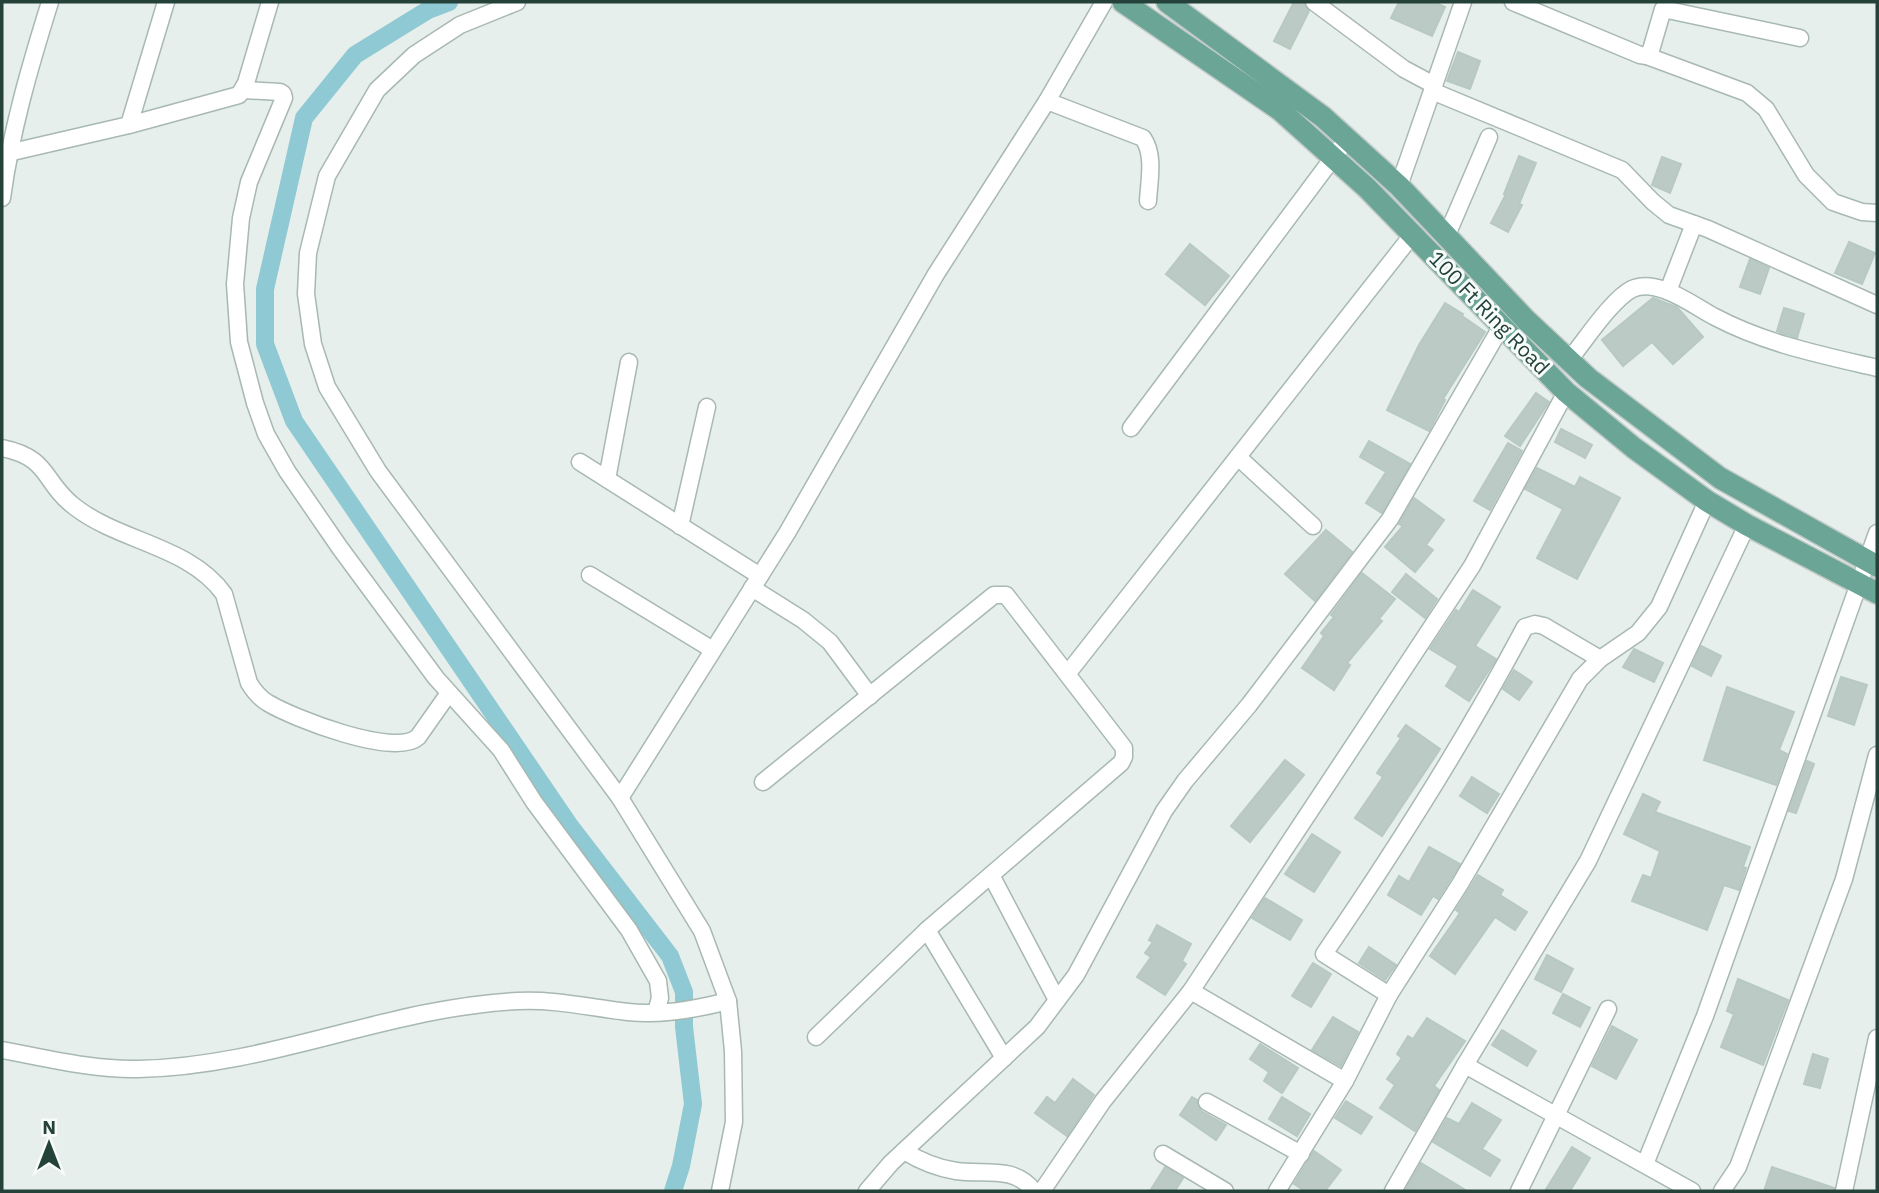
<svg xmlns="http://www.w3.org/2000/svg" width="1879" height="1193" font-family="'IBM Plex Sans',sans-serif">
<rect width="100%" height="100%" fill="#e6efeb"/>
<g fill="none" stroke-linecap="round" stroke-linejoin="round">
<!-- canal -->
<polyline stroke="#8ec9d4" stroke-width="18" points="449,2 428,10 355,55 304,118 265,289 265,344 294,421 570,826 670,956 684,992 684,1027 693,1104 681,1166 673,1191"/>
</g>
<!-- building -->
<g fill="#bbcac4" stroke="#b8c9c2" stroke-width="2">
<polygon points="1294,2 1304,2 1309,11 1290,49 1274,41"/>
<polygon points="1399,2 1434,2 1445,7 1432,36 1391,18"/>
<polygon points="1458,52 1480,61 1470,89 1447,81"/>
<polygon points="1519,156 1536,163 1519,204 1522,205 1508,232 1491,223 1506,194 1504,194"/>
<polygon points="1662,157 1681,164 1670,193 1652,185"/>
<polygon points="1849,242 1875,253 1862,284 1835,273"/>
<polygon points="1190,244 1229,276 1205,305 1166,274"/>
<polygon points="1750,259 1769,268 1760,294 1740,287"/>
<polygon points="1653,298 1677,307 1703,337 1673,364 1652,342 1623,366 1602,340"/>
<polygon points="1445,303 1463,314 1462,316 1485,332 1443,399 1445,400 1429,431 1387,410 1419,345"/>
<polygon points="1784,308 1804,314 1797,338 1777,331"/>
<polygon points="1536,393 1549,402 1520,446 1505,436"/>
<polygon points="1561,429 1592,445 1585,458 1555,442"/>
<polygon points="1369,441 1410,464 1382,513 1366,503 1386,472 1360,457"/>
<polygon points="1508,443 1522,451 1490,510 1474,501"/>
<polygon points="1537,468 1575,487 1580,477 1620,498 1577,579 1537,558 1563,509 1525,489"/>
<polygon points="1414,498 1444,520 1426,545 1433,550 1415,572 1385,547 1403,526 1399,524"/>
<polygon points="1326,530 1352,552 1315,601 1285,574"/>
<polygon points="1362,573 1395,599 1379,619 1382,621 1347,663 1350,665 1334,690 1302,668 1324,636 1321,633 1334,617 1331,615"/>
<polygon points="1406,574 1437,599 1425,618 1392,592"/>
<polygon points="1473,590 1500,607 1475,646 1496,659 1469,701 1446,686 1458,666 1430,649 1456,610 1459,612"/>
<polygon points="1701,646 1721,656 1711,676 1692,666"/>
<polygon points="1634,649 1663,663 1654,682 1623,667"/>
<polygon points="1514,670 1532,682 1519,700 1503,689"/>
<polygon points="1841,677 1867,685 1854,725 1828,716"/>
<polygon points="1727,687 1794,712 1779,750 1787,754 1776,785 1704,760"/>
<polygon points="1406,725 1440,749 1382,836 1355,818 1383,777 1377,773 1401,738 1398,736"/>
<polygon points="1285,760 1304,775 1250,842 1231,826"/>
<polygon points="1807,761 1814,764 1796,813 1789,811"/>
<polygon points="1472,777 1499,794 1487,813 1460,796"/>
<polygon points="1643,794 1660,802 1655,812 1750,847 1743,867 1746,868 1739,890 1724,885 1707,930 1632,901 1643,875 1651,878 1660,851 1624,834"/>
<polygon points="1312,834 1340,852 1314,892 1285,874"/>
<polygon points="1429,847 1460,864 1438,899 1433,896 1421,915 1388,895 1399,876 1409,882"/>
<polygon points="1478,875 1503,890 1500,895 1527,912 1515,930 1495,917 1455,974 1430,956 1460,913 1456,910"/>
<polygon points="1265,898 1302,920 1290,940 1252,918"/>
<polygon points="1157,925 1191,944 1182,961 1186,964 1165,995 1137,977 1151,957 1145,953 1153,942 1149,940"/>
<polygon points="1369,947 1396,965 1385,980 1359,963"/>
<polygon points="1547,955 1573,969 1561,992 1535,979"/>
<polygon points="1313,963 1331,974 1311,1007 1292,996"/>
<polygon points="1738,979 1788,1000 1763,1065 1721,1047 1734,1014 1727,1011"/>
<polygon points="1563,994 1590,1008 1580,1027 1553,1013"/>
<polygon points="1333,1017 1358,1032 1341,1066 1312,1050"/>
<polygon points="1427,1018 1465,1041 1434,1086 1439,1090 1415,1131 1380,1108 1395,1085 1387,1079 1402,1058 1397,1054 1408,1036 1413,1039"/>
<polygon points="1612,1026 1637,1040 1616,1079 1592,1066"/>
<polygon points="1502,1030 1536,1051 1527,1066 1492,1045"/>
<polygon points="1260,1044 1298,1068 1282,1093 1264,1081 1269,1072 1250,1059"/>
<polygon points="1813,1054 1828,1059 1820,1088 1804,1084"/>
<polygon points="1073,1079 1094,1095 1067,1136 1035,1113 1047,1097 1055,1103"/>
<polygon points="1192,1097 1197,1100 1201,1111 1226,1125 1216,1140 1180,1115"/>
<polygon points="1282,1097 1310,1114 1297,1136 1269,1119"/>
<polygon points="1346,1101 1372,1117 1361,1134 1335,1118"/>
<polygon points="1472,1103 1501,1120 1482,1149 1500,1160 1490,1176 1433,1142 1447,1118 1459,1124"/>
<polygon points="1572,1147 1590,1158 1570,1191 1545,1191"/>
<polygon points="1314,1151 1341,1170 1325,1191 1305,1191 1294,1184"/>
<polygon points="1421,1163 1467,1191 1405,1191"/>
<polygon points="1165,1167 1183,1178 1175,1191 1150,1191"/>
<polygon points="1772,1167 1834,1188 1834,1191 1764,1191"/>
</g>
<g fill="none" stroke-linecap="round" stroke-linejoin="round">
<defs>
<g id="minor">
<polyline points="517,2 460,25 414,55 377,90 327,176 308,253 306,294 313,344 327,387 378,471 620,798 702,931 728,1001 733,1051 734,1122 720,1191"/>
<polyline points="1314,2 1404,69 1434,85"/>
<polyline points="1513,2 1640,55 1647,56 1651,50 1663,9 1800,38"/>
<polyline points="1647,56 1747,93 1766,109 1806,175 1833,202 1862,212 1877,213"/>
<polyline points="243,90 280,92 283,94 284,98 249,182 241,218 235,284 239,342 255,403 266,434 287,471 340,548 436,678 501,750 534,802 629,930 658,981 660,998 656,1012"/>
<polyline points="1432,91 1622,170 1653,202 1669,215 1708,229 1877,305"/>
<path d="M1047 101 1143 138C1155 155 1149 181 1148 201"/>
<polyline points="129,125 166,2"/>
<polyline points="8,153 129,125 239,95 246,83 270,2"/>
<polyline points="1399,186 1463,2"/>
<path d="M2 198C11 131 30 66 50 2"/>
<polyline points="1447,235 1489,137"/>
<polyline points="1668,291 1694,224"/>
<path d="M1569 360C1584 342 1612 299 1632 289 1657 277 1694 306 1715 317 1766 344 1822 355 1877 368"/>
<polyline points="1131,428 1347,139"/>
<path d="M2 448C51 458 42 482 75 507 120 542 190 546 224 594L249 683C254 691 259 698 268 703 293 718 395 758 418 737L449 693"/>
<polyline points="1238,457 1313,526"/>
<polyline points="580,462 760,576"/>
<polyline points="607,479 629,362"/>
<polyline points="680,526 707,407"/>
<polyline points="590,575 713,650"/>
<polyline points="752,588 803,620 830,642 870,696"/>
<polyline points="1068,673 1413,234"/>
<polyline points="763,782 994,595 1006,595 1124,748 1124,757 1121,763 927,930 816,1037"/>
<polyline points="620,798 787,533 936,274 1047,101 1104,2"/>
<polyline points="991,875 1057,1000"/>
<polyline points="927,930 1004,1058"/>
<polyline points="1191,991 1345,1081"/>
<path d="M1389 995 1324 954C1396 849 1465 740 1525 627L1535 624 1544 626 1600 659"/>
<path d="M2 1050C46 1058 93 1070 138 1069 268 1067 389 1007 518 1001 555 999 591 1008 628 1012 661 1016 697 1009 728 1001"/>
<polyline points="1465,1065 1692,1191"/>
<polyline points="1207,1102 1301,1154"/>
<path d="M904 1151C920 1161 937 1168 956 1171 985 1175 1014 1165 1034 1191"/>
<polyline points="1163,1154 1225,1191"/>
<polyline points="1645,1164 1705,1016 1877,533"/>
<polyline points="867,1191 891,1163 1037,1027 1076,975 1164,811 1185,781 1249,705 1390,519 1501,327"/>
<polyline points="1042,1191 1103,1101 1191,991 1472,566 1566,392"/>
<polyline points="1277,1191 1345,1081 1389,995 1460,884 1580,679 1600,659 1638,633 1659,607 1707,501"/>
<polyline points="1393,1191 1465,1065 1588,861 1747,525"/>
<polyline points="1519,1191 1608,1009"/>
<polyline points="1722,1191 1738,1167 1844,879 1877,755"/>
<polyline points="1844,1191 1877,1038"/>
</g>
<g id="major">
<polyline points="1123,2 1280,110 1367,188 1566,392 1634,448 1707,501 1747,525 1877,593"/>
<polyline points="1167,2 1323,117 1399,186 1526,320 1588,378 1720,478 1877,566"/>
</g>
</defs>
<!-- minor casing -->
<use href="#minor" stroke="#a8b8b2" stroke-width="19"/>
<!-- major casing -->
<use href="#major" stroke="#c2cac8" stroke-width="24"/>
<!-- minor -->
<use href="#minor" stroke="#fff" stroke-width="16"/>
<!-- major -->
<use href="#major" stroke="#6aa596" stroke-width="21"/>
</g>
<g text-anchor="middle" stroke-width="6" stroke-linejoin="round" paint-order="stroke">
<!-- street labels -->
<g font-size="21" fill="#24423a" stroke="#f7fbf9">
<text transform="translate(1489 313) rotate(46)" y="7">100 Ft Ring Road</text>
</g>
</g>
<!-- border -->
<rect width="1879" height="1193" fill="none" stroke="#24423a" stroke-width="7"/>
<!-- north arrow -->
<g transform="translate(49 1144)" stroke="#f7fbf9" stroke-width="5" paint-order="stroke">
<path d="M0-5L12 26L0 18L-12 26Z" fill="#24423a"/>
<text y="-10" font-size="19" font-weight="bold" text-anchor="middle" fill="#24423a">N</text>
</g>
</svg>
